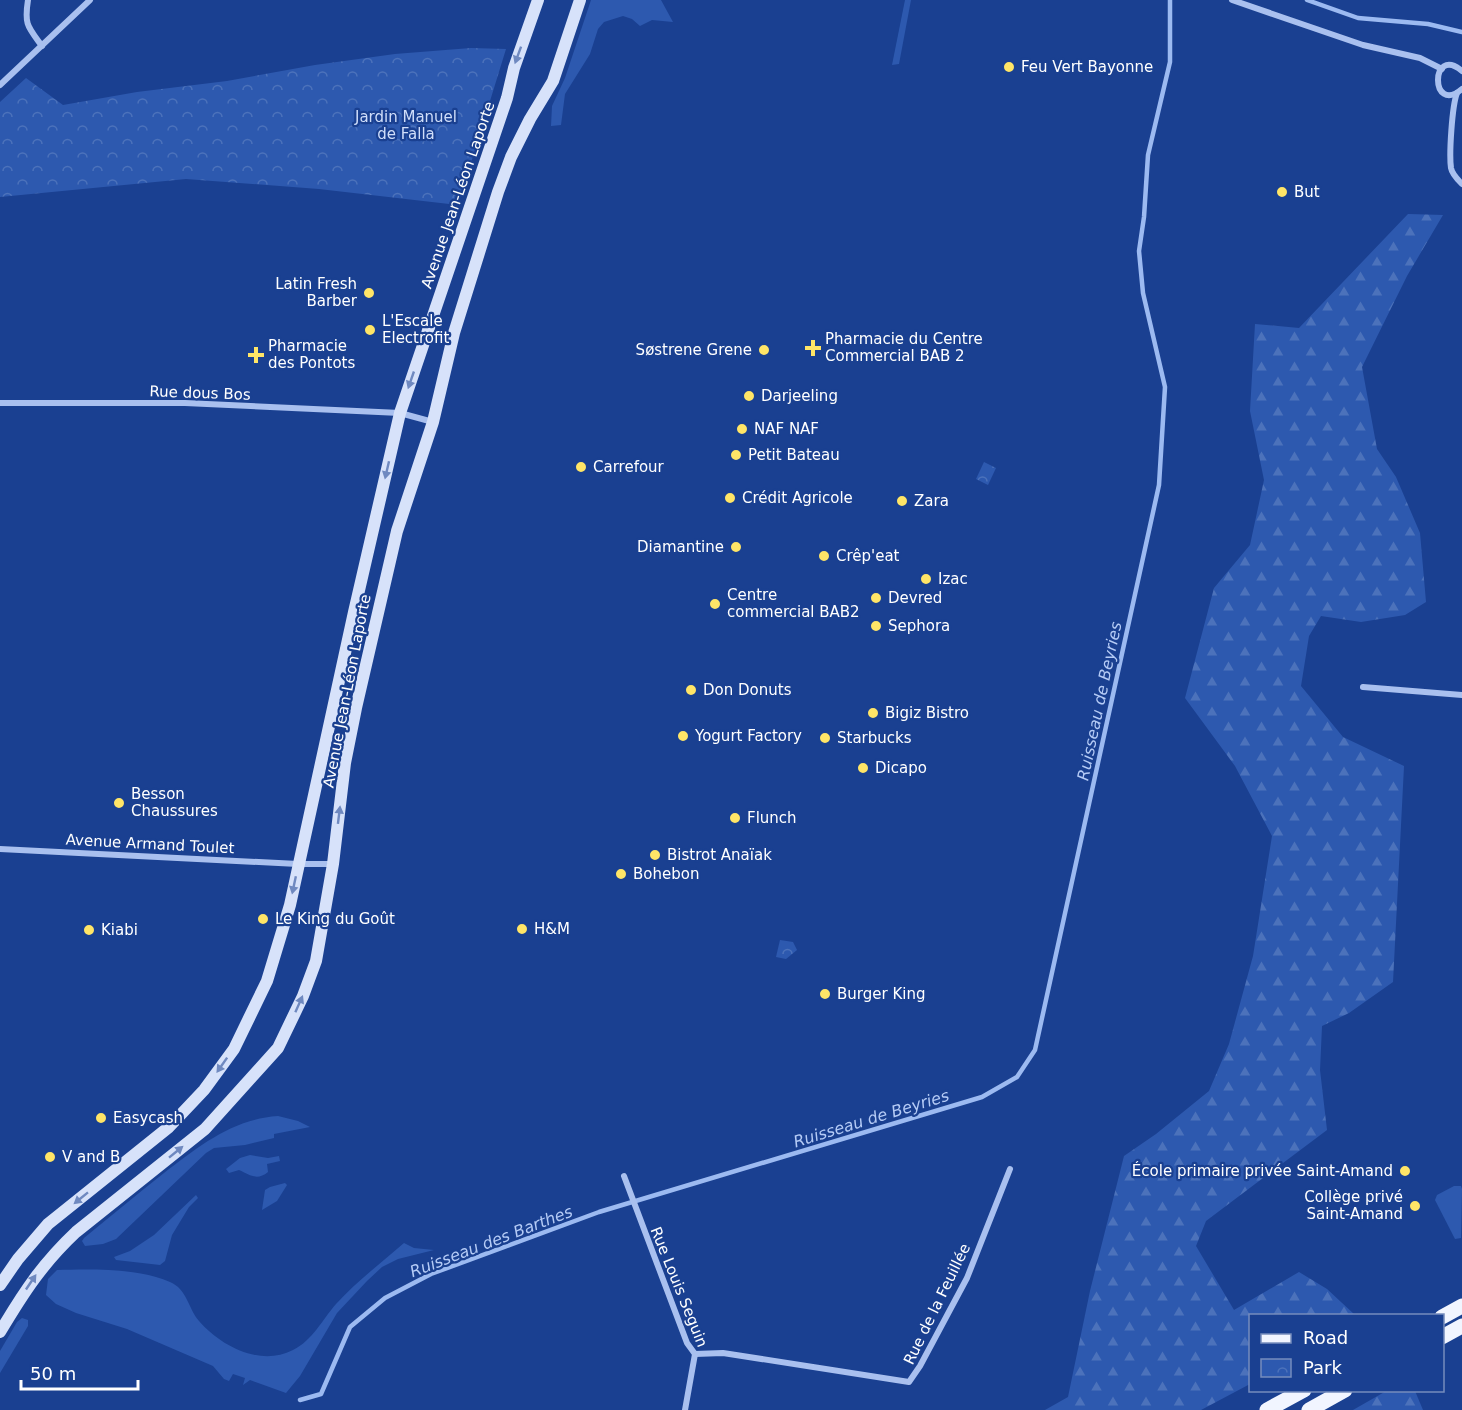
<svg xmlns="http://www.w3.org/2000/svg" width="1462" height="1410" font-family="'DejaVu Sans',sans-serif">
<defs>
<pattern id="forest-firs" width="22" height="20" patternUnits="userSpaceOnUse" patternTransform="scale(1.5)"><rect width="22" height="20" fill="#2d59af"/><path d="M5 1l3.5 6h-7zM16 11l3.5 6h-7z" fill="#4c72bb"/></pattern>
<pattern id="park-crowns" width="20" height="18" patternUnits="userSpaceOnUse" patternTransform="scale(1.5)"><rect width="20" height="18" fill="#2d59af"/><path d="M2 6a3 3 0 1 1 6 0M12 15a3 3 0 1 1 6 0" fill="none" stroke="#4c72bb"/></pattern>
</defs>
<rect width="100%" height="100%" fill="#1a4091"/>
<!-- grass -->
<g fill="#2d59af">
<polygon points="591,0 661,0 673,22 652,20 640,26 632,19 623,16 604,22 598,29 590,54 565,94 561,125 551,126 552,106 565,78"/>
<polygon points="905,0 911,0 899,64 892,65"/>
<path d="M278 1116 298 1121 310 1127 274 1134V1138L245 1145 214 1148 206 1153 116 1239 103 1244 85 1246 82 1241 84 1238C111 1216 137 1194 164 1173 199 1146 233 1119 278 1116Z"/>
<path d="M250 1155 268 1158 279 1156 280 1161 267 1164 268 1172C257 1181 250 1175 239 1170L229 1173 226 1169 240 1158Z"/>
<polygon points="285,1183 287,1185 277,1201 262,1210 265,1190 270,1187"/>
<polygon points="1454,1186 1461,1186 1462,1189 1461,1238 1455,1239 1435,1200 1437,1195"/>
<polygon points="196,1195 198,1198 189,1207 172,1235 165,1261 160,1265 116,1260 114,1257 130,1251 154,1235"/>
<path d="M404 1243 414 1248 434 1250 398 1259 382 1267 367 1281 337 1313 300 1376 286 1393 250 1380 243 1385 245 1378 233 1374 229 1381 224 1379 213 1366 127 1329 76 1313 56 1304 46 1295 48 1279 57 1270C92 1269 138 1268 170 1282 187 1289 188 1308 199 1321 221 1346 260 1367 293 1350 313 1340 322 1320 336 1304 356 1282 381 1263 404 1243Z"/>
<polygon points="22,1318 28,1320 28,1326 0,1373 0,1351 17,1322"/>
</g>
<!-- forest -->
<g fill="url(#forest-firs)">
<polygon points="1408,214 1443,215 1407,276 1362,367 1377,449 1396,477 1420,533 1426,602 1405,615 1361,622 1321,616 1309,636 1301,686 1343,737 1404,766 1393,982 1349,1013 1322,1026 1320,1070 1327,1130 1206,1221 1196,1246 1234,1310 1299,1272 1327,1289 1355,1315 1250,1316 1250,1384 1201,1410 1045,1410 1068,1397 1090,1291 1124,1156 1156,1134 1209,1091 1229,1044 1253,956 1272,836 1235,766 1185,698 1214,588 1250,545 1264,480 1250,411 1255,324 1299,328"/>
<polygon points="1388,1390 1415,1391 1423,1410 1353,1410"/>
</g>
<!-- park -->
<g fill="url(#park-crowns)">
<polygon points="471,48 506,49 458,205 319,189 186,179 0,197 0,102 26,78 63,105 137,92 227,81 315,65 395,54"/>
<polygon points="984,462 996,468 988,485 976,479"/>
<polygon points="780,940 793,942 797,950 786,959 776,957"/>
</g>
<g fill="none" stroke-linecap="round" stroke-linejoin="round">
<!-- stream -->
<g stroke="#9cbaf1" stroke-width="4.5">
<polyline points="1307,0 1358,18 1428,24 1462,32"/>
<polyline points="300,1400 321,1394 350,1327 385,1298 431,1274 599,1212 982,1097 1017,1077 1035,1050 1159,485 1165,387 1143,293 1139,251 1144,217 1148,155 1170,62 1170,0"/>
</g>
<!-- street -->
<g stroke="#a9c0ef" stroke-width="6">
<path d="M28 0C24 25 28 27 42 46"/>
<polyline points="1232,0 1363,45 1420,58 1442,69"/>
<path d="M1462 71C1430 44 1430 116 1462 89"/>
<polyline points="0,85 90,0"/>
<path d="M1457 93C1452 106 1449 154 1451 168 1452 174 1458 180 1462 184"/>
<polyline points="0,403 185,403 400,413 433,422"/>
<polyline points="1363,687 1462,695"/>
<polyline points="0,849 298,864 333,864"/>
<polyline points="624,1176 687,1343 695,1354 685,1410"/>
<polyline points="695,1354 723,1353 909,1382 920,1366 967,1278 1010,1169"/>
</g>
<!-- secondary -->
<g stroke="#d7e2fa" stroke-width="12">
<polyline points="0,1285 18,1259 48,1224 169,1127 204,1090 234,1049 267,981 290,905 354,612 400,413 507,98 514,68 538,0"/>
<path d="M0 1332C24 1292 42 1264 76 1232L205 1129 278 1048 303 996 316 961 333 864 345 763 356 708 397 531 433 422 454 333 498 192 511 157 530 119 553 81 580 0"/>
</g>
<!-- primary -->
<g stroke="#f1f5ff" stroke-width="15">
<polyline points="1442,1317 1462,1306"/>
<polyline points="1442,1337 1462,1326"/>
<polyline points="1267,1410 1304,1390"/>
<polyline points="1309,1410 1345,1390"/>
</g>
</g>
<!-- one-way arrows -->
<defs><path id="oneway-solid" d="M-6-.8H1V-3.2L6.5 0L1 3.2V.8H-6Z" transform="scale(1.5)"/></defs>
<g fill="#6f89c0">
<use href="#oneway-solid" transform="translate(518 55) rotate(110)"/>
<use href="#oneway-solid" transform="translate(411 380) rotate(109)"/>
<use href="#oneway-solid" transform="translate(387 470) rotate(103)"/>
<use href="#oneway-solid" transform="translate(339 815) rotate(-83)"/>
<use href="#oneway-solid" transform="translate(294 885) rotate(102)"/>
<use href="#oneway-solid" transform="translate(299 1004) rotate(-66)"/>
<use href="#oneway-solid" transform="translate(222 1065) rotate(125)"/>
<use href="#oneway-solid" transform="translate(176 1152) rotate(-39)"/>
<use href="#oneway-solid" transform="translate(81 1198) rotate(141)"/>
<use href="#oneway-solid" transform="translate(31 1282) rotate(-56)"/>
</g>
<!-- markers -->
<g fill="#ffe567" stroke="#1a4091" stroke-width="2">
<circle cx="1009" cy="67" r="6"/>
<circle cx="1282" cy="192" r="6"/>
<circle cx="369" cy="293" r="6"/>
<circle cx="370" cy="330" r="6"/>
<path d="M810 339h6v6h6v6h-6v6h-6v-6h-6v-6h6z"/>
<circle cx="764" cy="350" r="6"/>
<path d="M253 346h6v6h6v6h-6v6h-6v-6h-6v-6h6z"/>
<circle cx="749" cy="396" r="6"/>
<circle cx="742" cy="429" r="6"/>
<circle cx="736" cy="455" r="6"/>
<circle cx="581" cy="467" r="6"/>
<circle cx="730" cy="498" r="6"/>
<circle cx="902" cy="501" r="6"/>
<circle cx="736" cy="547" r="6"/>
<circle cx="824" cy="556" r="6"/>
<circle cx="926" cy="579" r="6"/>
<circle cx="876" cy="598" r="6"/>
<circle cx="715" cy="604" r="6"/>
<circle cx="876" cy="626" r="6"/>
<circle cx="691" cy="690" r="6"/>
<circle cx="873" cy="713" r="6"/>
<circle cx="683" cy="736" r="6"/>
<circle cx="825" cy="738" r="6"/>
<circle cx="863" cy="768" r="6"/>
<circle cx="119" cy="803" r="6"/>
<circle cx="735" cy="818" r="6"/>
<circle cx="655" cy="855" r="6"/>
<circle cx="621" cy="874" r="6"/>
<circle cx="263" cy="919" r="6"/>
<circle cx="522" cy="929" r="6"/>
<circle cx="89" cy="930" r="6"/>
<circle cx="825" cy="994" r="6"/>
<circle cx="101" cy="1118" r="6"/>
<circle cx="50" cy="1157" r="6"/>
<circle cx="1405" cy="1171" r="6"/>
<circle cx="1415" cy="1206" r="6"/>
</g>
<g text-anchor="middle" stroke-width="4.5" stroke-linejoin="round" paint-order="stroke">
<!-- poi labels -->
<g font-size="15" fill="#fff" stroke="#1a4091" text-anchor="start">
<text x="1021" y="72">Feu Vert Bayonne</text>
<text x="1294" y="197">But</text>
<text x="357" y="289" text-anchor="end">Latin Fresh<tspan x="357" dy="17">Barber</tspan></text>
<text x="382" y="326">L'Escale<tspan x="382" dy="17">Electrofit</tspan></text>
<text x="825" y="344">Pharmacie du Centre<tspan x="825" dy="17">Commercial BAB 2</tspan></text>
<text x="268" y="351">Pharmacie<tspan x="268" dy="17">des Pontots</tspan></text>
<text x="752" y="355" text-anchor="end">Søstrene Grene</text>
<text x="761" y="401">Darjeeling</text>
<text x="754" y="434">NAF NAF</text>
<text x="748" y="460">Petit Bateau</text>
<text x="593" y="472">Carrefour</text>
<text x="742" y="503">Crédit Agricole</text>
<text x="914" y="506">Zara</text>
<text x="724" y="552" text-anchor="end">Diamantine</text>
<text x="836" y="561">Crêp'eat</text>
<text x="938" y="584">Izac</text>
<text x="727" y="600">Centre<tspan x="727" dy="17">commercial BAB2</tspan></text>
<text x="888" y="603">Devred</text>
<text x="888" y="631">Sephora</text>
<text x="703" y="695">Don Donuts</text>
<text x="885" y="718">Bigiz Bistro</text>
<text x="695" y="741">Yogurt Factory</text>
<text x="837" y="743">Starbucks</text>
<text x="875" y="773">Dicapo</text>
<text x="131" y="799">Besson<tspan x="131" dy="17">Chaussures</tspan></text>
<text x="747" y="823">Flunch</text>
<text x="667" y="860">Bistrot Anaïak</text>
<text x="633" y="879">Bohebon</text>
<text x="275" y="924">Le King du Goût</text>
<text x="534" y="934">H&amp;M</text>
<text x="101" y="935">Kiabi</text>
<text x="837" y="999">Burger King</text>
<text x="113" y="1123">Easycash</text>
<text x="62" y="1162">V and B</text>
<text x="1393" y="1176" text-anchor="end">École primaire privée Saint-Amand</text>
<text x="1403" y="1202" text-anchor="end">Collège privé<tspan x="1403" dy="17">Saint-Amand</tspan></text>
</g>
<!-- park labels -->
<g font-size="15" fill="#d0defa" stroke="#1a4091">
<text x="406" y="122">Jardin Manuel<tspan x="406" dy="17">de Falla</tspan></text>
</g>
<!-- street labels -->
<g font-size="15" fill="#fff" stroke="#1a4091">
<text transform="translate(458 195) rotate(-71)" y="5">Avenue Jean-Léon Laporte</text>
<text transform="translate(200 393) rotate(2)" y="5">Rue dous Bos</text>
<text transform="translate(347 691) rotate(-79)" y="5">Avenue Jean-Léon Laporte</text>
<text transform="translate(150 844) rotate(3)" y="5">Avenue Armand Toulet</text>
<text transform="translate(679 1287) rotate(68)" y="5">Rue Louis Seguin</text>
<text transform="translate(937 1304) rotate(-64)" y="5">Rue de la Feuillée</text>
</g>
<!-- water labels -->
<g font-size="16" font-style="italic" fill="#b5cbf6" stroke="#1a4091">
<text transform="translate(1099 701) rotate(-78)" y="6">Ruisseau de Beyries</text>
<text transform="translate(871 1118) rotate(-17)" y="6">Ruisseau de Beyries</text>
<text transform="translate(491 1241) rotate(-21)" y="6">Ruisseau des Barthes</text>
</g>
</g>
<!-- legend -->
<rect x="1249" y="1314" width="195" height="78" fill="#1a4091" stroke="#768cbd" stroke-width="1.5"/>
<rect x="1261" y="1334" width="30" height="9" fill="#f1f5ff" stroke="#768cbd" stroke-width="1.5"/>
<text x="1303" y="1344" font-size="18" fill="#ffffff">Road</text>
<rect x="1261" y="1359" width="30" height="18" fill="url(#park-crowns)" stroke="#768cbd" stroke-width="1.5"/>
<text x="1303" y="1374" font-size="18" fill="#ffffff">Park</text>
<!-- scale -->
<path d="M21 1380v9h117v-9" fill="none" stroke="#ffffff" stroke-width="3"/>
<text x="30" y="1380" font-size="18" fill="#ffffff" stroke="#1a4091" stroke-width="4.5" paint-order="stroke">50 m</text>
</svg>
